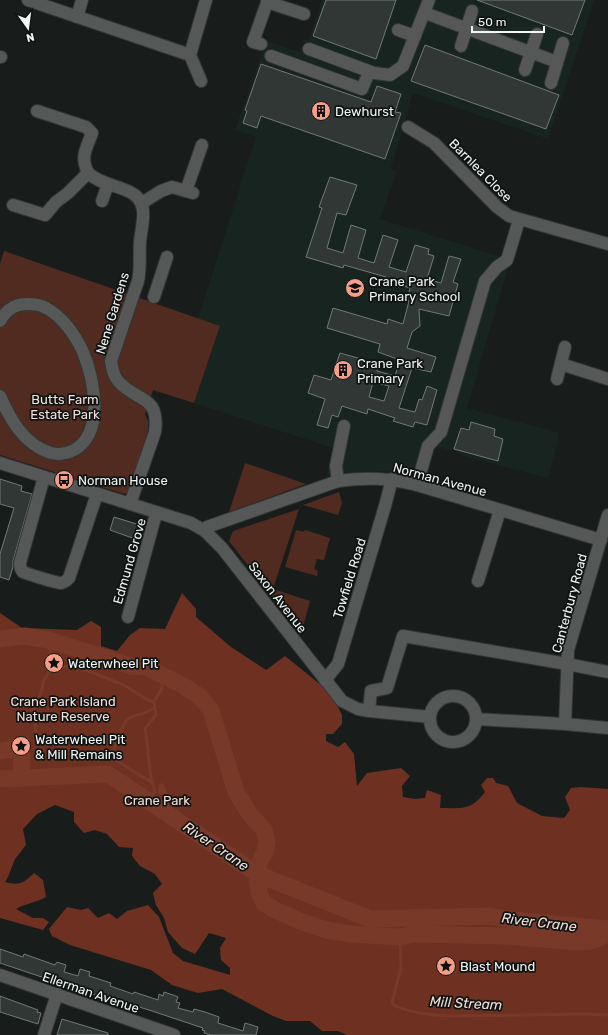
<svg xmlns="http://www.w3.org/2000/svg" width="608" height="1035" font-family="Rubik,sans-serif">
<rect width="100%" height="100%" fill="#181d1c"/>
<!-- built -->
<polygon fill="#172420" points="322,0 594,0 548,139 413,93 391,168 397,171 380,219 501,257 505,244 514,247 467,408 560,433 548,478 464,456 454,451 433,446 423,478 385,471 355,472 326,477 333,448 194,403 220,326 198,319 256,137 235,130 266,41 300,52 304,39 308,41"/>
<!-- green -->
<g fill="#512a20">
<polygon points="4,251 220,326 194,403 153,390 145,414 148,421 148,430 129,492 124,494 0,455 0,264"/>
<polygon points="245,463 306,484 229,512"/>
<polygon points="339,492 342,503 338,515 303,505"/>
<polygon points="299,509 273,589 310,601 303,627 298,630 229,541 233,531"/>
<polygon points="296,530 304,532 305,530 330,538 324,560 317,559 314,569 318,571 317,576 285,567"/>
</g>
<!-- forest -->
<path fill="#6e3020" d="M182 593 196 609V617L231 647 266 670 285 656 331 693 342 715V724L333 734H326V741L338 747 345 742 354 754 357 786 367 773 401 768 410 776 402 786 403 797 415 799 425 798 427 790 441 795 440 808C462 808 471 811 485 792L481 785 487 778H493L496 783 508 786 517 803 542 816 564 818 570 810 565 797 571 788 581 787 608 789V1035H347L338 1031H322L310 1021H286L273 1016 222 989 198 993 172 985 151 970 70 945 52 936 49 929 67 907 81 910 88 908 98 918 109 913 117 919 127 911 148 905 159 917 173 953 183 961 230 975V968L221 960 220 948 226 938 209 933 195 954 182 948 168 932 164 918 156 905 153 893 162 884 155 874 140 866 132 856 133 848 119 847 107 834 95 830 84 833 74 822V812L55 805 37 814 23 829 26 845 15 859 8 877 5 882C19 886 24 883 34 873L43 880 46 897C36 903 26 903 16 909L33 918H43L49 922 43 930 0 918V613L22 628 77 630 91 621 101 627V646L117 651 130 635 140 628 165 629Z"/>
<!-- water -->
<polygon fill="#783929" points="163,783 167,793 173,798 173,803 158,793 159,784"/>
<g fill="none" stroke-linecap="round" stroke-linejoin="round">
<!-- stream -->
<g stroke="#783929" stroke-width="3">
<polyline points="45,639 53,657 55,669 50,671 44,680 40,696 33,707 36,733 54,744 73,751 91,756 109,756 151,782"/>
<polyline points="55,669 68,666 91,672 124,685 146,699 154,702"/>
<path d="M109 756C112 751 115 748 117 743 121 735 121 726 127 720 133 714 148 714 155 707"/>
<path d="M151 796 155 792C147 772 150 750 145 729L156 715 154 702 162 688 161 675"/>
<path d="M400 937 401 968 392 1002 394 1005C411 1014 433 1015 453 1016L586 1014 608 1015"/>
</g>
<!-- river -->
<g stroke="#783929" stroke-width="17">
<polyline points="0,639 24,636 49,640 131,666 146,667 182,685 199,696 211,710 236,792 249,813 264,830 267,842 265,852 259,863 257,874 259,893 264,903 275,910 300,921 326,930 351,934 400,937 415,934 506,936 577,942 590,941 599,938 608,933"/>
<polyline points="0,751 14,749 20,751 22,757 21,778"/>
<polyline points="0,779 108,774 257,874 370,919 490,916 512,920 608,929"/>
</g>
</g>
<!-- building -->
<g fill="#303735" stroke="#727976" fill-rule="evenodd">
<polygon points="326,0 396,0 376,59 313,36"/>
<polygon points="477,0 585,0 572,35"/>
<polygon points="425,45 559,95 546,129 411,81"/>
<polygon points="261,64 371,102 377,86 401,94 395,112 401,113 385,159 261,116 257,128 243,123 247,111 245,110"/>
<path d="M330 177 357 185 346 215 337 213 327 248 343 253 351 225 366 230 358 258 374 263 383 235 398 240 389 267 406 272 415 245 429 249 428 254 434 256 427 279 441 283 449 256 461 259 453 282 458 284 449 316 419 309 420 326 412 332 407 348 436 357 431 372 412 368 399 408 415 412 419 399 422 400 427 386 437 390 427 425 415 422 413 427 393 421 395 418 368 409 367 414 342 406 338 417 332 415 328 428 317 425 325 399 308 393 314 375 331 380 340 353 379 364 377 371 395 376 400 360 378 352 380 344 327 328 333 308 387 324 388 319 403 324 409 301 407 300 410 288 385 280 386 277 344 265 343 268 306 257 322 208 319 207ZM373 382 389 386 384 401 369 397Z"/>
<polygon points="471,422 495,429 494,436 503,439 498,461 454,449 461,428 469,430"/>
<polygon points="0,479 22,486 21,491 32,494 13,561 13,567 9,580 0,577 0,554 14,508 0,504"/>
<polygon points="114,517 143,526 138,540 110,530"/>
<polygon points="0,949 23,957 24,954 55,965 57,962 66,965 64,972 78,976 80,969 90,972 89,976 111,983 110,986 133,994 134,992 158,1000 159,994 163,996 164,992 173,995 178,997 176,1002 180,1003 178,1008 193,1012 194,1009 205,1012 219,1017 218,1023 243,1031 245,1023 258,1027 256,1035 211,1035 204,1033 205,1031 202,1030 203,1028 149,1010 129,1004 128,1006 0,963"/>
<polygon points="0,996 38,1010 37,1012 41,1013 38,1024 0,1012"/>
<polygon points="62,1019 108,1033 108,1035 57,1035"/>
</g>
<g fill="none" stroke-linecap="round" stroke-linejoin="round">
<defs>
<g id="minor">
<polyline points="28,0 190,55"/>
<polyline points="267,2 304,14"/>
<polyline points="425,13 557,62"/>
<polyline points="77,17 82,0"/>
<polyline points="398,30 415,36"/>
<polyline points="261,44 253,42 268,0"/>
<polyline points="461,46 472,11"/>
<polyline points="309,49 374,73 390,75 403,66 429,0"/>
<polyline points="271,56 362,89 369,72"/>
<polyline points="0,57 1,57"/>
<polyline points="525,70 537,34"/>
<polyline points="201,81 190,55 206,0"/>
<polyline points="551,83 563,43"/>
<polyline points="408,127 434,143 497,207 509,216 608,244"/>
<path d="M88 173C100 184 116 185 130 192 150 202 142 223 140 241 139 254 141 268 138 281L111 361C112 368 113 375 118 381 136 402 160 394 155 432L130 504"/>
<polyline points="186,191 202,145"/>
<polyline points="102,201 108,184"/>
<polyline points="142,203 161,191 172,187 193,193"/>
<path d="M13 205 45 215 56 202 68 193 88 173C80 156 86 150 92 133L86 127 37 111"/>
<polyline points="154,297 167,257"/>
<path d="M0 321C6 310 15 303 29 304 34 304 41 305 46 308 62 316 76 336 83 352 94 379 105 433 74 450 66 454 59 455 51 453 24 445 10 419 0 396"/>
<polyline points="561,364 608,379"/>
<polyline points="557,379 565,347"/>
<polyline points="0,463 191,523 205,531 222,548 342,701 358,709 369,711 430,717"/>
<path d="M44 477 20 563C20 566 21 570 23 572 27 574 57 583 61 583 64 583 67 580 69 578L97 494"/>
<polyline points="338,481 336,466 344,426"/>
<polyline points="417,485 428,446 441,432 485,281 497,267 507,260 519,220"/>
<path d="M205 531 207 527 338 481C368 477 388 478 417 485L601 540"/>
<polyline points="478,581 500,510"/>
<polyline points="128,617 154,521 157,513"/>
<polyline points="325,680 338,664 385,506 392,479"/>
<circle cx="453" cy="719" r="23"/>
<polyline points="369,711 371,691 387,688 403,636 567,664 608,672"/>
<polyline points="476,719 565,724 608,728"/>
<polyline points="565,724 568,650 608,515"/>
<polyline points="0,975 174,1035"/>
<polyline points="44,1035 57,994"/>
</g>
</defs>
<!-- minor casing -->
<use href="#minor" stroke="#323736" stroke-width="14"/>
<!-- minor -->
<use href="#minor" stroke="#555857" stroke-width="12"/>
</g>
<!-- icons -->
<defs>
<symbol id="building-disc" viewBox="-11 -11 22 22"><circle r="9.5" fill="#f49e88" stroke="#0f1413"/><path d="M-4-6H4V6H1V3H-1V6H-4ZM-2.5-4.3h1.7v1.8h-1.7ZM.8-4.3h1.7v1.8H.8ZM-2.5-1h1.7V.8h-1.7ZM.8-1h1.7V.8H.8Z" fill="#111"/></symbol>
<symbol id="school-disc" viewBox="-11 -11 22 22"><circle r="9.5" fill="#f49e88" stroke="#0f1413"/><path d="M0-5L7-2L0 1L-7-2ZM-4 1L0 2.5L4 1V4Q0 6-4 4Z" fill="#111"/></symbol>
<symbol id="bus-disc" viewBox="-11 -11 22 22"><circle r="9.5" fill="#f49e88" stroke="#0f1413"/><path d="M-5-6H5V4H4V6H2V4H-2V6H-4V4H-5ZM-3.5-4V0h7V-4ZM-3.5 1.2v1.5H-2V1.2ZM2 1.2v1.5H3.5V1.2Z" fill="#111"/></symbol>
<symbol id="sight-disc" viewBox="-11 -11 22 22"><circle r="9.5" fill="#f49e88" stroke="#0f1413"/><path d="M0-6L1.8-2.2L6-1.7L2.9 1.2L3.7 5.4L0 3.3L-3.7 5.4L-2.9 1.2L-6-1.7L-1.8-2.2Z" fill="#111"/></symbol>
</defs>
<g fill-rule="evenodd">
<use href="#building-disc" x="310" y="100" width="22" height="22"/>
<use href="#school-disc" x="344" y="277" width="22" height="22"/>
<use href="#building-disc" x="332" y="359" width="22" height="22"/>
<use href="#bus-disc" x="53" y="469" width="22" height="22"/>
<use href="#sight-disc" x="43" y="652" width="22" height="22"/>
<use href="#sight-disc" x="10" y="735" width="22" height="22"/>
<use href="#sight-disc" x="435" y="955" width="22" height="22"/>
</g>
<g text-anchor="middle" stroke-width="3.5" stroke-linejoin="round" paint-order="stroke">
<!-- poi labels -->
<g font-size="13" fill="#f1f5f3" stroke="#0f1413" text-anchor="start">
<text x="335" y="116">Dewhurst</text>
<text x="369" y="286">Crane Park<tspan x="369" dy="15">Primary School</tspan></text>
<text x="357" y="368">Crane Park<tspan x="357" dy="15">Primary</tspan></text>
<text x="78" y="485">Norman House</text>
<text x="68" y="668">Waterwheel Pit</text>
<text x="35" y="744">Waterwheel Pit<tspan x="35" dy="15">&amp; Mill Remains</tspan></text>
<text x="460" y="971">Blast Mound</text>
</g>
<!-- street labels -->
<g font-size="13" fill="#f1f5f3" stroke="#0f1413">
<text transform="translate(481 170) rotate(45)" y="5">Barnlea Close</text>
<text transform="translate(112 313) rotate(-73)" y="5">Nene Gardens</text>
<text transform="translate(440 479) rotate(15)" y="5">Norman Avenue</text>
<text transform="translate(129 561) rotate(-74)" y="5">Edmund Grove</text>
<text transform="translate(349 578) rotate(-73)" y="5">Towfield Road</text>
<text transform="translate(278 597) rotate(52)" y="5">Saxon Avenue</text>
<text transform="translate(569 603) rotate(-75)" y="5">Canterbury Road</text>
<text transform="translate(91 992) rotate(19)" y="5">Ellerman Avenue</text>
</g>
<!-- park labels -->
<g font-size="13" fill="#f4dfda" stroke="#0f1413">
<text x="65" y="404">Butts Farm<tspan x="65" dy="15">Estate Park</tspan></text>
<text x="63" y="706">Crane Park Island<tspan x="63" dy="15">Nature Reserve</tspan></text>
<text x="157" y="805">Crane Park</text>
</g>
<!-- water labels -->
<g font-size="14" font-style="italic" fill="#f4dfd9" stroke="#0f1413">
<text transform="translate(216 846) rotate(34)" y="5">River Crane</text>
<text transform="translate(539 922) rotate(7)" y="5">River Crane</text>
<text transform="translate(466 1003) rotate(3)" y="5">Mill Stream</text>
</g>
</g>
<!-- north arrow -->
<g transform="translate(28 28) rotate(166)" stroke="#0f1413" stroke-width="3" paint-order="stroke">
<path d="M0-3L7 15L0 10L-7 15Z" fill="#f1f5f3"/>
<text y="-6" font-size="11" font-weight="bold" text-anchor="middle" fill="#f1f5f3">N</text>
</g>
<!-- scale -->
<path d="M472 26v6h72v-6" fill="none" stroke="#f1f5f3" stroke-width="2"/>
<text x="478" y="26" font-size="12" fill="#f1f5f3" stroke="#0f1413" stroke-width="3" paint-order="stroke">50 m</text>
</svg>
